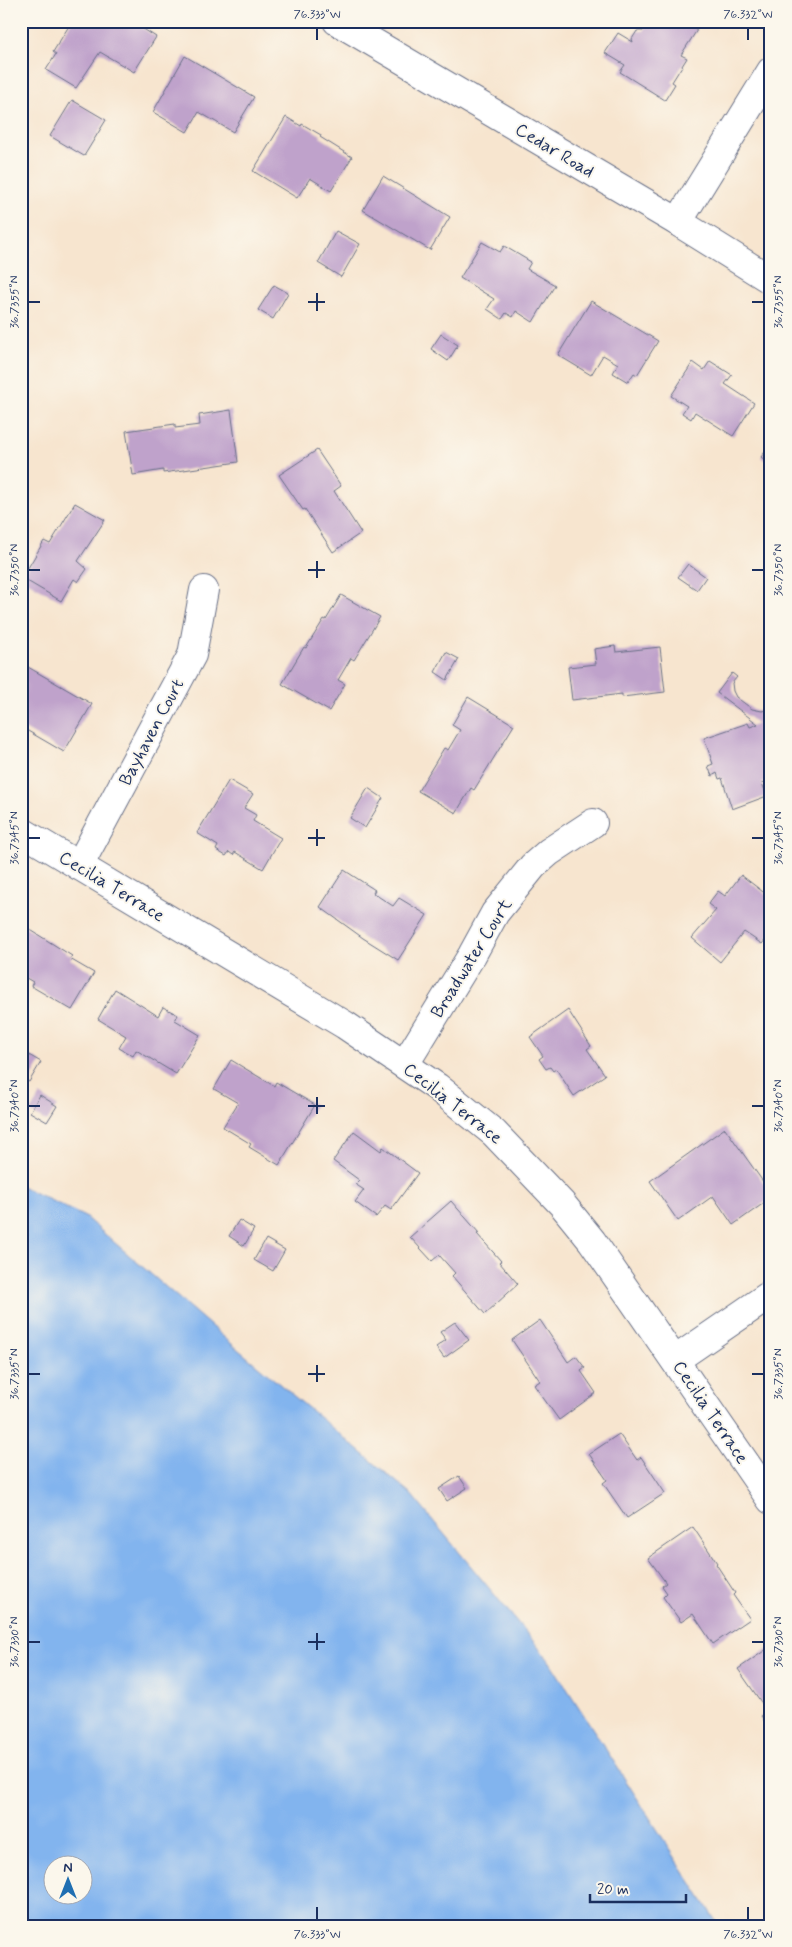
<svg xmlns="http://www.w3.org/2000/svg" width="792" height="1947" font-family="Mynerve,sans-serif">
<rect width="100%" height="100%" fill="#fbf7ec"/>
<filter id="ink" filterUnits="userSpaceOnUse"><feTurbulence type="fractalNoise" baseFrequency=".02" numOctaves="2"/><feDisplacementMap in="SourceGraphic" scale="10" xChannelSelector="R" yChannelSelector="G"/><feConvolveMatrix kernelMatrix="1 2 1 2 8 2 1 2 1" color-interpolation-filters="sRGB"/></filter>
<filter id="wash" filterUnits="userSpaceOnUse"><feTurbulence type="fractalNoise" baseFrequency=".0096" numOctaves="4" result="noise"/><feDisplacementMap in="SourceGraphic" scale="20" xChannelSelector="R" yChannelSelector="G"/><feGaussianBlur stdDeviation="1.12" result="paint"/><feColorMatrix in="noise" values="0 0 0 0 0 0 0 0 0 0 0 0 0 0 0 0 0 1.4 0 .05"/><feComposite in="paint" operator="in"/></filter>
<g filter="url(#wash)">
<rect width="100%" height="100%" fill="#f7e5cf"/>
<!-- water -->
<path fill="#82b4ee" stroke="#4e72a6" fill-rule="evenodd" d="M21 1186 85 1217 234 1346 410 1493 548 1659 719 1926H21ZM52 1864H82V1894H52Z"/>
<g id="blocks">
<!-- building -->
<g fill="#bfa2cb">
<polygon points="72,21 131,21 156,37 134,72 100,52 76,88 46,70 56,54 53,52"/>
<polygon points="649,21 658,27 661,21 683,21 697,30 681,55 687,58 672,82 675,84 665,100 620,72 625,65 605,53 618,33 633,42 632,39 637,31 643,31"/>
<polygon points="185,56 254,97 233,132 199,112 187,132 153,112"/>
<polygon points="72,100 106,120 84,156 50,136"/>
<polygon points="286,117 301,126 302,124 321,135 320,137 352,157 331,191 310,178 297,198 253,171"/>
<polygon points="383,176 450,217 430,250 363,210"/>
<polygon points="336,231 360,244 341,277 318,263"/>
<polygon points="482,242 500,252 504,246 531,262 527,269 555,285 533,322 516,311 513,317 506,313 502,319 487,309 494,299 460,278"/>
<polygon points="274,285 288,293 273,319 258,310"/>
<polygon points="591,301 658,341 637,375 634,373 628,382 613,373 618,364 603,355 591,375 558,355"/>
<polygon points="441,334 458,345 448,361 431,349"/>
<polygon points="710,361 732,375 725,384 754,403 733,436 695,412 691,419 682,413 687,406 671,396 693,362 704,370"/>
<polygon points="231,410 238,462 163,473 163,470 133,475 126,431 175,424 175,428 200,425 199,415"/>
<polygon points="771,444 771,465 761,457"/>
<polygon points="317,450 341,486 334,491 361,533 333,552 305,509 303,510 279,475"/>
<polygon points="75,503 105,520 78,561 87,569 78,582 74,579 61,601 22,578 44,541 50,544"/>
<polygon points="688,564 706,577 697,590 678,577"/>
<polygon points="341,595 380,617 354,660 351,658 338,680 345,684 329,711 282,684 304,647 306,648 324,619 326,620"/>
<polygon points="615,646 616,652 660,647 665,692 622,697 622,694 572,700 568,667 596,664 594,649"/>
<polygon points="446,652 459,659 447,680 435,672"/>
<polygon points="21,663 92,704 64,752 21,727"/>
<polygon points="732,673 737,677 732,683 733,691 736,697 752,709 762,711 769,709 771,706 771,780 762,783 767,796 732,809 722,778 719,779 717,773 712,776 708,766 713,764 704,738 748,723 750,727 758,724 717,693"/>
<polygon points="468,697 514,725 474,790 471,788 456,813 418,791 444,748 448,750 460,730 452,725"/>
<polygon points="229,780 253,794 244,808 256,815 253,821 281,838 263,869 235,852 233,855 229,852 226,856 216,850 218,846 197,833"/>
<polygon points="368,788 383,798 365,828 350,818"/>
<polygon points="344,870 375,890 373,893 393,906 399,898 427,915 398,960 363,938 320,907"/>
<polygon points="741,875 771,898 771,933 762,944 744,932 720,962 692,938 716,910 708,904 718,891 725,896"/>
<polygon points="21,924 72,956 70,959 94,973 72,1010 31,986 33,982 21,975"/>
<polygon points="115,989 158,1016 163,1007 178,1015 175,1020 200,1035 176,1074 136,1050 133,1056 119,1048 126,1036 98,1019"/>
<polygon points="568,1010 591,1046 587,1049 605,1075 574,1096 556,1069 553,1071 550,1067 546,1069 539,1059 543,1056 530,1037"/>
<polygon points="27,1054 41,1062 29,1082 21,1078 21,1063"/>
<polygon points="231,1060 274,1086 276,1082 315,1105 279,1165 249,1147 251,1144 223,1127 238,1103 214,1089"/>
<polygon points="40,1095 57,1106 47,1122 30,1112"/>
<polygon points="725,1128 771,1193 771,1198 733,1225 713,1196 678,1221 650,1181"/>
<polygon points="354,1131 381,1151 383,1147 418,1173 391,1210 385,1206 376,1217 355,1202 364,1190 355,1184 359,1180 333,1161"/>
<polygon points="451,1201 479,1233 477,1234 501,1261 499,1262 518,1284 485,1314 452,1276 455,1273 439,1255 432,1261 410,1237"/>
<polygon points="239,1220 254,1229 244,1246 229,1236"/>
<polygon points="266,1239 285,1250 273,1271 254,1260"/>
<polygon points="540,1320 568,1362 576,1356 585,1368 581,1371 596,1393 559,1420 534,1385 540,1381 512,1340"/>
<polygon points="455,1322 469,1340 444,1358 436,1347 446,1340 440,1332"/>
<polygon points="619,1434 637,1460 641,1457 665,1493 627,1518 603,1483 607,1480 589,1454"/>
<polygon points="459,1476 467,1488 447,1501 439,1489"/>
<polygon points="693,1527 717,1563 716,1564 735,1593 733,1595 750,1619 713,1644 693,1614 681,1622 663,1597 667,1593 662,1586 666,1583 648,1558"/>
<polygon points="767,1649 771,1655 771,1730 761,1716 768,1712 738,1669"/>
</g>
</g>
</g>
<g filter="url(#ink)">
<use href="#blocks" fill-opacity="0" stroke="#686f86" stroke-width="1"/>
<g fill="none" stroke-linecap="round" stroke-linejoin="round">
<defs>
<g id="street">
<polyline points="678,222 771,71"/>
<polyline points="21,831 345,1025 437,1087 494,1133 562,1204 592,1241 771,1500"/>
<polyline points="79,866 192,655 204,590"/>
<polyline points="405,1064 472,955 495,913 533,866 549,852 593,823"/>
<polyline points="675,1360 771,1294"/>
</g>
<polyline id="secondary" points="337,21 678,222 771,280"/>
</defs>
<!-- street casing -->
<use href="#street" stroke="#686f86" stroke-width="30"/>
<!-- secondary casing -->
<use href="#secondary" stroke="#686f86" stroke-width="30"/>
<!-- street -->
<use href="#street" stroke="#fff" stroke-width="28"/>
<!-- secondary -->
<use href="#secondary" stroke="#fff" stroke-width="28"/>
</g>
</g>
<!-- ticks -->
<path fill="none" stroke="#1b2f5e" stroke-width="2" d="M317 28V40M748 28V40M317 293V311M28 302H40M308 302H325M752 302H764M317 561V578M28 570H40M308 570H325M752 570H764M317 829V846M28 838H40M308 838H325M752 838H764M317 1097V1114M28 1106H40M308 1106H325M752 1106H764M317 1365V1382M28 1374H40M308 1374H325M752 1374H764M317 1633V1650M28 1642H40M308 1642H325M752 1642H764M317 1907V1920M748 1907V1920"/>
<g text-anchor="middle" stroke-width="4" stroke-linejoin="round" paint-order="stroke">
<!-- street labels -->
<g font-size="18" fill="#1b2f5e" stroke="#fbf7ec">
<text transform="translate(555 150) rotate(31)" y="6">Cedar Road</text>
<text transform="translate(151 732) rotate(-62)" y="6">Bayhaven Court</text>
<text transform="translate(112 886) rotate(31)" y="6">Cecilia Terrace</text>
<text transform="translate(471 958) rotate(-58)" y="6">Broadwater Court</text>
<text transform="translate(453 1103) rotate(38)" y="6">Cecilia Terrace</text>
<text transform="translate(711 1412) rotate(56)" y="6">Cecilia Terrace</text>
</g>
</g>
<!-- margin -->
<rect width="792" height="1947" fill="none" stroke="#fbf7ec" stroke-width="55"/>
<!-- north arrow -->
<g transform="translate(68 1880)"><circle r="24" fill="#fbf7ec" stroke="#a1a7b3"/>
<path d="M0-4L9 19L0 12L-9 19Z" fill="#1f6fb2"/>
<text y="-8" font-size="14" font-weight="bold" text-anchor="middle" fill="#1b2f5e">N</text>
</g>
<!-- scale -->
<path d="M590 1894v8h96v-8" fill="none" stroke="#1b2f5e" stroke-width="2.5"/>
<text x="597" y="1894" font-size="15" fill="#1b2f5e" stroke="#fbf7ec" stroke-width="4" paint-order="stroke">20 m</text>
<rect x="28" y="28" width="736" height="1892" fill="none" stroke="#1b2f5e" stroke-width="2"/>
<g font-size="12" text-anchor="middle" fill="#1b2f5e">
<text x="317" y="18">76.333°W</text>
<text x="748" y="18">76.332°W</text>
<text transform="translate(14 302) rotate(-90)" y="4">36.7355°N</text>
<text transform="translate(778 302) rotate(-90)" y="4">36.7355°N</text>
<text transform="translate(14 570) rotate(-90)" y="4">36.7350°N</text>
<text transform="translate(778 570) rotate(-90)" y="4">36.7350°N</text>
<text transform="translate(14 838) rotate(-90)" y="4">36.7345°N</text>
<text transform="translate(778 838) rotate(-90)" y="4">36.7345°N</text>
<text transform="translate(14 1106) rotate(-90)" y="4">36.7340°N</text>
<text transform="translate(778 1106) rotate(-90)" y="4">36.7340°N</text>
<text transform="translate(14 1374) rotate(-90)" y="4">36.7335°N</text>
<text transform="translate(778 1374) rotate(-90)" y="4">36.7335°N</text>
<text transform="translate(14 1642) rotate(-90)" y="4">36.7330°N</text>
<text transform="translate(778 1642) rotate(-90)" y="4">36.7330°N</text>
<text x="317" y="1938">76.333°W</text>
<text x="748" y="1938">76.332°W</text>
</g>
</svg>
